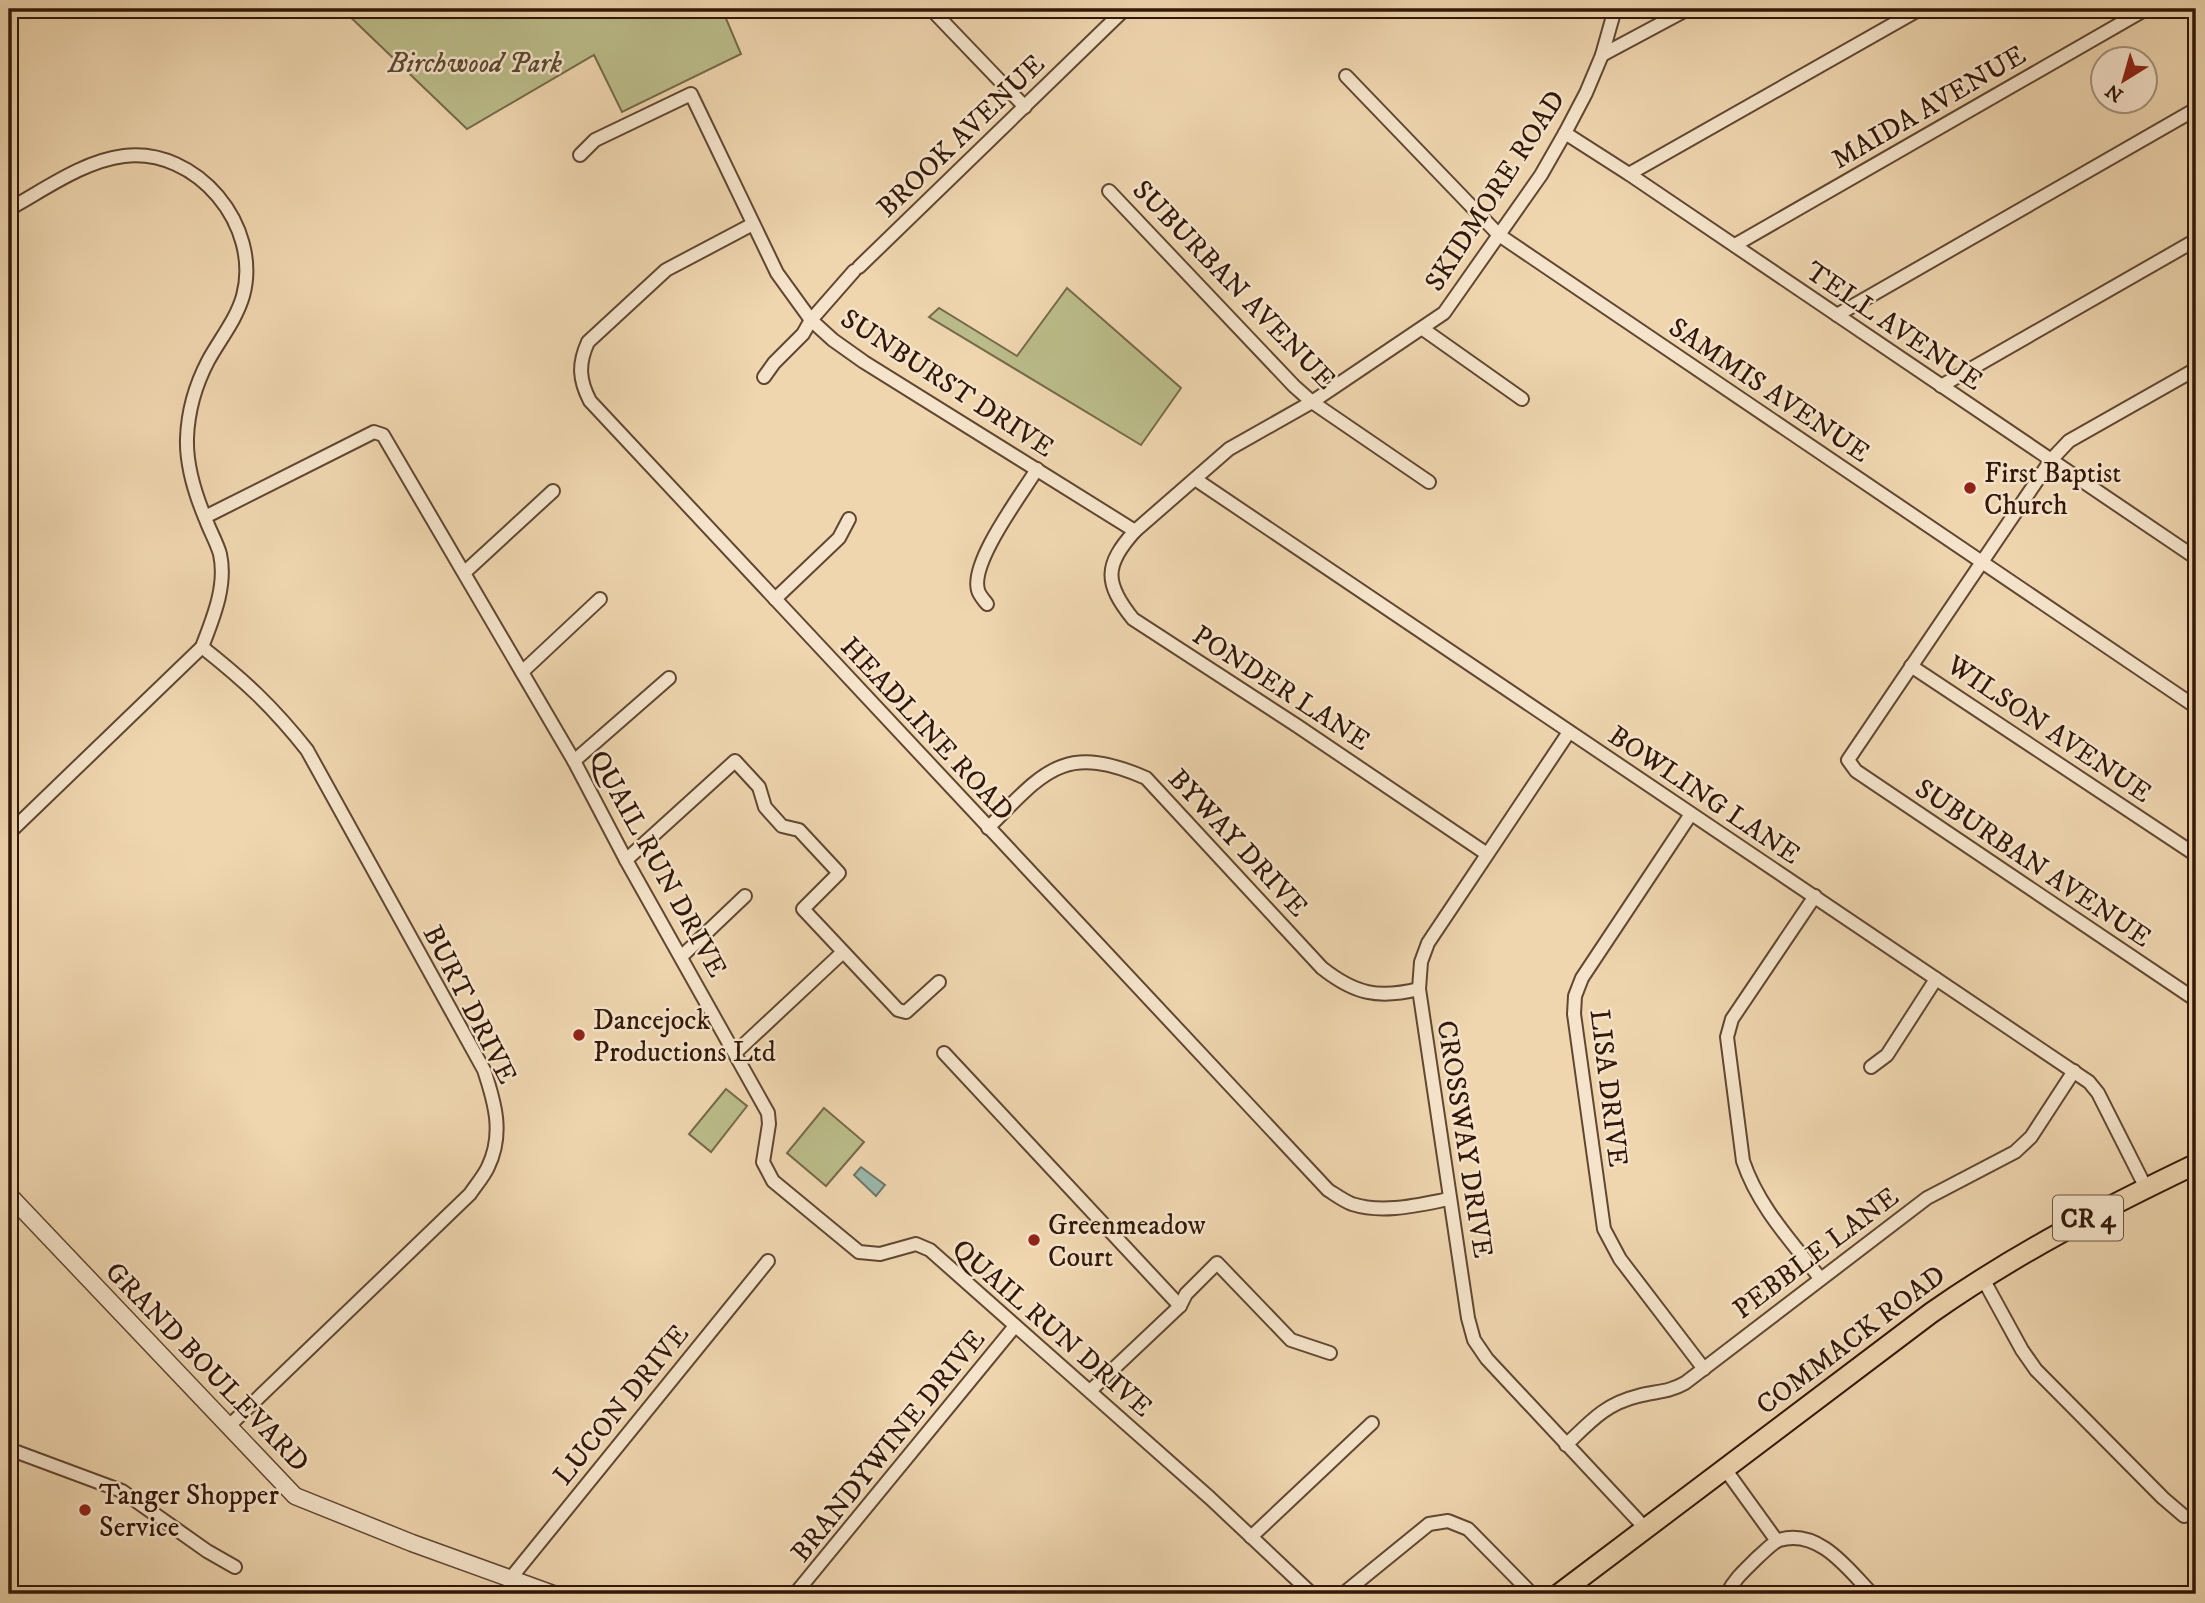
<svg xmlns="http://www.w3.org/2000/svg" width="2205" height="1603" font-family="'IM FELL DW Pica',serif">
<rect width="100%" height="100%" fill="#efd6af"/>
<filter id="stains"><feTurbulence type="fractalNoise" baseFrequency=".00286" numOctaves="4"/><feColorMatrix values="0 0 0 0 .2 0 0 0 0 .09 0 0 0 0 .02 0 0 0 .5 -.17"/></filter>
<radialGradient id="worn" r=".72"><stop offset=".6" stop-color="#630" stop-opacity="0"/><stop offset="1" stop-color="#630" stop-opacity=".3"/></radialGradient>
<!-- green -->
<g fill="#bbbd8a" stroke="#766a4a" stroke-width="2">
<polygon points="342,9 722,9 741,54 622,112 594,55 467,129"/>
<polygon points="1067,288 1181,388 1141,445 929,317 939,308 1017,356"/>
<polygon points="726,1089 747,1106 711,1152 689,1134"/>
<polygon points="824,1108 864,1142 826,1186 787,1153"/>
</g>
<!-- water -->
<polygon fill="#9ab9ac" stroke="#70786b" stroke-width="2" points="861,1167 885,1185 876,1196 854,1175"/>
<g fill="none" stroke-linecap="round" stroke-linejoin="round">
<defs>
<g id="minor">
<polyline points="931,9 1025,107"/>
<polyline points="1602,55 1688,9"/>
<polyline points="1346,76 1499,235 2196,707"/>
<polyline points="1565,133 1629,174 2196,558"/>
<polyline points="580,155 595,140 691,94 777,273 811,320 833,340 864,362 1135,531"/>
<polyline points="1629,174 1920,9"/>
<polyline points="1109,191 1294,386 1312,402 1429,482"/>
<path d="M9 209C44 190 83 161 124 156 197 147 262 226 243 296 236 320 220 339 208 361 196 384 188 411 187 438 186 466 195 494 206 520 210 531 217 543 220 554 227 586 213 618 202 647L9 833"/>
<path d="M753 224 666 270 588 342C578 364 579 380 590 401L1328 1190C1336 1195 1344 1201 1352 1204 1383 1214 1418 1205 1449 1199"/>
<polyline points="1735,245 2146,9"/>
<polyline points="859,267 1125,9"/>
<polyline points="1837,315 2196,109"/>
<polyline points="1423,329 1522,399"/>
<polyline points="2196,369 2069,441 2051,460 1848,760 1856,771 2196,1000"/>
<polyline points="764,377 774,363 803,334 811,320 854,271"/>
<polyline points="1941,386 2196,240"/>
<polyline points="1195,479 2089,1082 2098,1093 2146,1188"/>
<polyline points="205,517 374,432 383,435 574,761 626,860 768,1113 769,1124 763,1162 773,1181 859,1252 880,1254 916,1244 930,1250 1210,1498 1312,1594"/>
<polyline points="465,572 553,491"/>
<polyline points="775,599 839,538 849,519"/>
<path d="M987 604C984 600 979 595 978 590 970 562 1022 494 1037 469"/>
<path d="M202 647C245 681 273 707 307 750L484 1070C495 1103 504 1134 488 1167 484 1176 476 1185 470 1194L229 1426"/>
<polyline points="1911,666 2196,855"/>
<polyline points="522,672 600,599"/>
<polyline points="1569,732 1428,943 1421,962 1419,989 1468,1318 1474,1340 1487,1359 1646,1529"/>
<polyline points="574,761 669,678"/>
<polyline points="1691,814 1582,978 1575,996 1574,1014 1604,1229 1620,1259 1704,1369"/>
<path d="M988 828C1044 772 1063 742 1146 778L1322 968C1355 994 1378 999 1419 989"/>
<path d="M1487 854 1296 725 1133 619C1104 583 1104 565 1135 531L1229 449 1312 402 1444 313 1541 175 1565 133 1586 93 1602 55 1615 9"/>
<polyline points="626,860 735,761 759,787 765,807 782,826 799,830 839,873 803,909 898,1010 906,1012 939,982"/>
<path d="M1815 896 1732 1019 1727 1037 1743 1161C1758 1206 1791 1241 1820 1278"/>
<polyline points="682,956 745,896"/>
<polyline points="736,1052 843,952"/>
<polyline points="944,1053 1180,1306"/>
<polyline points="1871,1067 1887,1055 1936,979"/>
<polyline points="1982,1277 2022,1350 2036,1370 2163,1498 2184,1516"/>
<polyline points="1090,1391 1180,1306 1186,1294 1217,1263 1291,1340 1330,1353"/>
<path d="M1566 1445C1590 1422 1605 1404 1638 1396 1656 1391 1667 1393 1685 1383L1927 1198 2015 1152 2031 1137 2074 1071"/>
<polyline points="9,1449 122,1491 207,1551 235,1567"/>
<polyline points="1725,1469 1777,1541"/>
<polyline points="1251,1537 1372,1423"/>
<polyline points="510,1579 768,1261"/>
<polyline points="795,1594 1015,1326"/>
<polyline points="1343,1594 1429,1524 1448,1521 1468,1529 1532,1594"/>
<path d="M1727 1594C1734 1579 1746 1569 1758 1557 1764 1552 1772 1543 1779 1540 1819 1528 1848 1569 1872 1594"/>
</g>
<polyline id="tertiary" points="9,1195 295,1496 412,1543 553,1594"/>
<path id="primary" d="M1559 1594 1931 1313C2015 1254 2104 1208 2196 1164"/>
</defs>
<!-- minor casing -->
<use href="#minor" stroke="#614732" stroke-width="16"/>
<!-- tertiary casing -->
<use href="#tertiary" stroke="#614732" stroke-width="19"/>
<!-- primary casing -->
<use href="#primary" stroke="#321709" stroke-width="23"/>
<!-- minor -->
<use href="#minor" stroke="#f5e4cb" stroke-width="12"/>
<!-- tertiary -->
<use href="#tertiary" stroke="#f5e4cb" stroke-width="16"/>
<!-- primary -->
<use href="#primary" stroke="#efd6af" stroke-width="19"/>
</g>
<!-- markers -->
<g fill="#8f2418" stroke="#f5e4cb" stroke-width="2.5">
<circle cx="1970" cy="488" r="7"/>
<circle cx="579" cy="1035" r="7"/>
<circle cx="1034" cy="1240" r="7"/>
<circle cx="85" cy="1510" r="7"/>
</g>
<g text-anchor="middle" stroke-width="5" stroke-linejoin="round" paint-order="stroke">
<!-- shield labels -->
<rect fill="#f5e4cb" stroke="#6c5443" stroke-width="2" x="2053" y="1195.5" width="70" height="45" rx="5"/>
<g font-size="26" font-weight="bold" fill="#321709">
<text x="2088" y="1227">CR 4</text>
</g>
<!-- park labels -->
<g font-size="28" font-style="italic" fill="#5b4930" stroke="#f5e4cb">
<text x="475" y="72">Birchwood Park</text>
</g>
<!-- street labels -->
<g font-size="28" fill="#321709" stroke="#f5e4cb">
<text transform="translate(1928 106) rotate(-30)" y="10">MAIDA AVENUE</text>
<text transform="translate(960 135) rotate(-44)" y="10">BROOK AVENUE</text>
<text transform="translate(1494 190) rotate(-57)" y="10">SKIDMORE ROAD</text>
<text transform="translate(1235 284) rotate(46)" y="10">SUBURBAN AVENUE</text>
<text transform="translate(1895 325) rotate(34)" y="10">TELL AVENUE</text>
<text transform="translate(948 382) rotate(33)" y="10">SUNBURST DRIVE</text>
<text transform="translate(1770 389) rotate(34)" y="10">SAMMIS AVENUE</text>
<text transform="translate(1282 687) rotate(33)" y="10">PONDER LANE</text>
<text transform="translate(928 728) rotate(47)" y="10">HEADLINE ROAD</text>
<text transform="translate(2050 728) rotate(34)" y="10">WILSON AVENUE</text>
<text transform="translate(1705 794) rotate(34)" y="10">BOWLING LANE</text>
<text transform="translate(1239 842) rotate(47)" y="10">BYWAY DRIVE</text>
<text transform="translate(2034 862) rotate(34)" y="10">SUBURBAN AVENUE</text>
<text transform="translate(659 863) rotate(61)" y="10">QUAIL RUN DRIVE</text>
<text transform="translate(471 1004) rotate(63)" y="10">BURT DRIVE</text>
<text transform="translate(1610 1088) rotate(83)" y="10">LISA DRIVE</text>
<text transform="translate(1466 1139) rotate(81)" y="10">CROSSWAY DRIVE</text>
<text transform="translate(1815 1252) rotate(-37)" y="10">PEBBLE LANE</text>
<text transform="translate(1053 1327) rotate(41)" y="10">QUAIL RUN DRIVE</text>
<text transform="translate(1850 1339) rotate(-37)" y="10">COMMACK ROAD</text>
<text transform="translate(208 1366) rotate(46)" y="10">GRAND BOULEVARD</text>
<text transform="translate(620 1404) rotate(-51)" y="10">LUCON DRIVE</text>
<text transform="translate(887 1445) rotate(-51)" y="10">BRANDYWINE DRIVE</text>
</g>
<!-- poi labels -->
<g font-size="28" fill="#321709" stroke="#f5e4cb" text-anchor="start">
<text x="1984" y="482">First Baptist<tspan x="1984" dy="32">Church</tspan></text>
<text x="593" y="1029">Dancejock<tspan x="593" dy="32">Productions Ltd</tspan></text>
<text x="1048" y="1234">Greenmeadow<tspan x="1048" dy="32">Court</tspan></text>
<text x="99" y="1504">Tanger Shopper<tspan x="99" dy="32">Service</tspan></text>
</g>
</g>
<!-- margin -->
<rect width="2205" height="1603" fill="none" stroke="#efd6af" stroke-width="35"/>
<rect x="10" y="10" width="2184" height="1582" fill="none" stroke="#321709" stroke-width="3.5"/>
<rect x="18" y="18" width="2170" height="1568" fill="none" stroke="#321709" stroke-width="2"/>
<!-- north arrow -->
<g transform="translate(2124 80) rotate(217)"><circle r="33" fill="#f5e4cb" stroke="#a7927d" stroke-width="2"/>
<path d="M0-5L12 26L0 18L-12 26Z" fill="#8f2418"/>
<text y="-10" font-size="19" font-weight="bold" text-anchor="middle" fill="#321709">N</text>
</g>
<rect width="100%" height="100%" filter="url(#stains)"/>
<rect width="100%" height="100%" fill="url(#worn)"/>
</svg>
